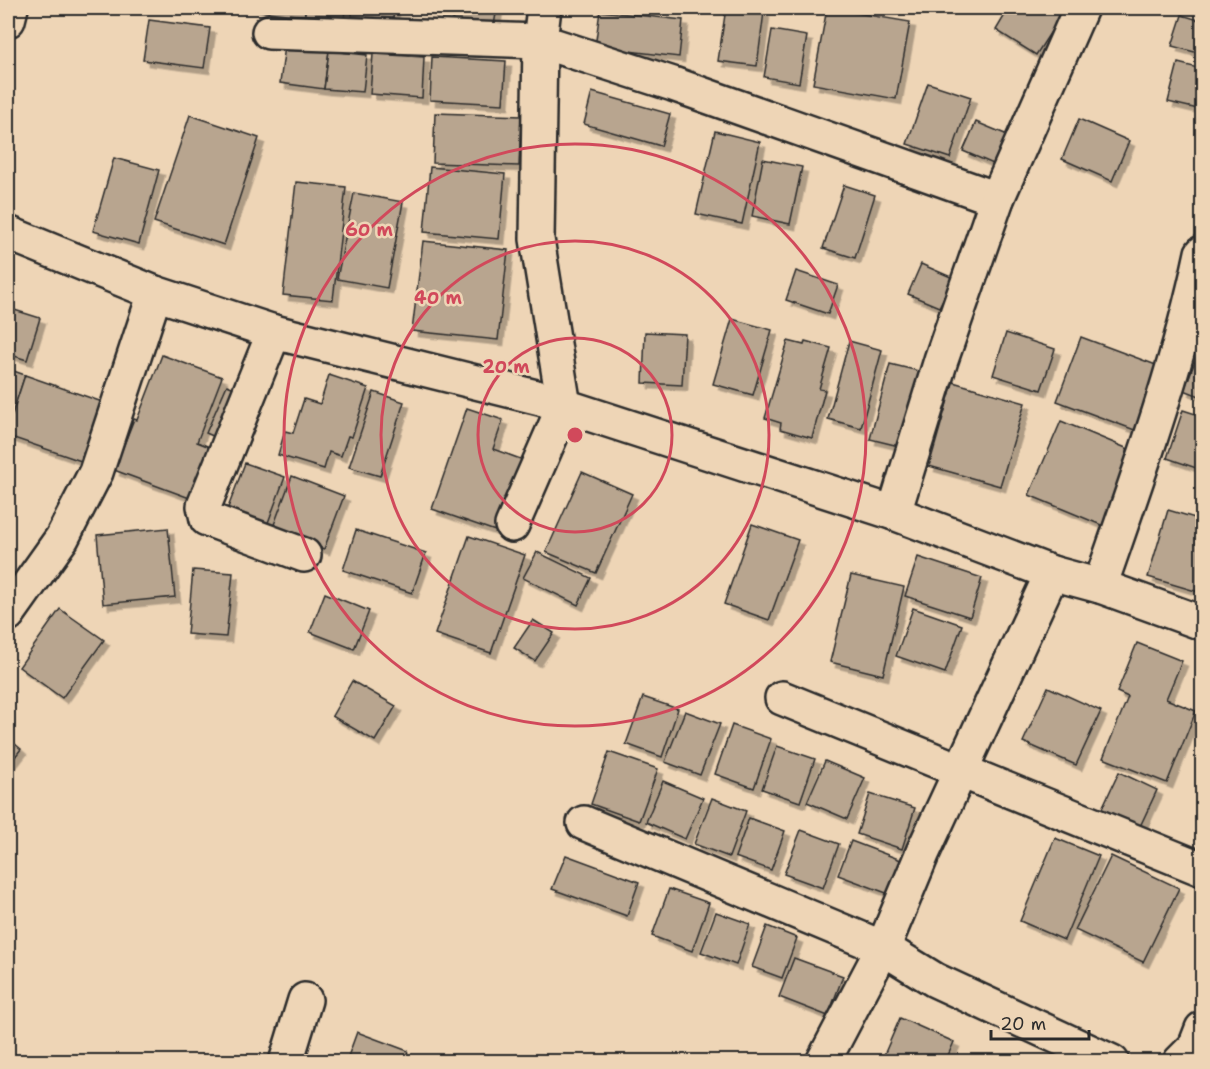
<svg xmlns="http://www.w3.org/2000/svg" width="1210" height="1069" font-family="'Shantell Sans',sans-serif">
<defs>
<filter id="shadow"><feDropShadow dx="5.5" dy="5.5" stdDeviation="0" flood-color="#0004"/></filter>
</defs>
<rect width="100%" height="100%" fill="#eed5b6"/>
<filter id="ink" filterUnits="userSpaceOnUse"><feTurbulence type="fractalNoise" baseFrequency=".0167" numOctaves="2"/><feDisplacementMap in="SourceGraphic" scale="12" xChannelSelector="R" yChannelSelector="G"/><feConvolveMatrix kernelMatrix="1 2 1 2 8 2 1 2 1" color-interpolation-filters="sRGB"/></filter>
<g filter="url(#ink)">
<!-- building -->
<g fill="#b8a58f" stroke="#2b2b2b" stroke-width="1.5" filter="url(#shadow)">
<polygon points="259,8 305,8 305,16 259,11"/>
<polygon points="305,8 345,8 344,20 305,16"/>
<polygon points="352,8 394,8 393,19 352,16"/>
<polygon points="455,8 497,8 493,31 452,24"/>
<polygon points="726,8 764,12 757,66 718,61"/>
<polygon points="827,8 910,22 896,99 813,84"/>
<polygon points="1009,8 1066,8 1036,55 996,30"/>
<polygon points="600,11 683,20 679,57 595,47"/>
<polygon points="1182,15 1202,21 1202,54 1172,46"/>
<polygon points="149,20 210,28 204,68 143,60"/>
<polygon points="772,30 807,36 799,83 764,77"/>
<polygon points="285,46 329,51 324,89 280,83"/>
<polygon points="329,51 367,55 363,92 324,89"/>
<polygon points="373,54 424,57 422,98 370,94"/>
<polygon points="432,57 506,61 503,104 430,100"/>
<polygon points="1178,63 1202,69 1202,110 1168,102"/>
<polygon points="928,83 971,97 950,158 907,144"/>
<polygon points="592,92 670,114 661,146 584,124"/>
<polygon points="435,113 521,116 519,166 433,163"/>
<polygon points="190,115 259,138 224,245 154,222"/>
<polygon points="1079,119 1129,141 1112,181 1062,159"/>
<polygon points="976,122 1010,136 998,166 963,151"/>
<polygon points="715,131 760,142 742,224 696,214"/>
<polygon points="114,158 159,170 139,244 93,231"/>
<polygon points="763,159 802,167 790,224 752,216"/>
<polygon points="430,167 505,174 499,239 424,232"/>
<polygon points="296,182 346,187 333,300 283,295"/>
<polygon points="844,185 875,195 855,258 823,248"/>
<polygon points="354,193 403,202 387,288 337,279"/>
<polygon points="423,241 508,250 498,340 412,331"/>
<polygon points="921,264 953,278 939,307 908,294"/>
<polygon points="796,271 838,285 828,314 786,300"/>
<polygon points="8,308 40,318 27,360 8,354"/>
<polygon points="732,319 772,330 753,395 713,384"/>
<polygon points="645,332 685,334 682,385 643,383"/>
<polygon points="1006,333 1055,349 1041,390 993,375"/>
<polygon points="1081,337 1164,368 1140,432 1057,401"/>
<polygon points="788,341 804,345 805,341 831,348 819,389 825,390 812,438 780,429 781,423 765,418"/>
<polygon points="849,341 882,350 861,428 828,419"/>
<polygon points="1198,354 1202,356 1202,397 1184,390"/>
<polygon points="162,355 222,377 197,442 215,449 195,500 114,470 134,419 137,420"/>
<polygon points="890,364 927,373 907,448 870,439"/>
<polygon points="8,369 25,375 8,427"/>
<polygon points="25,375 108,404 87,463 8,436 8,427"/>
<polygon points="329,375 368,388 352,437 348,436 341,456 329,452 324,469 278,455 285,431 293,433 304,399 320,404"/>
<polygon points="953,382 1025,403 1000,486 929,466"/>
<polygon points="227,385 242,391 222,440 206,433"/>
<polygon points="374,392 404,402 380,476 349,467"/>
<polygon points="467,408 503,420 493,449 526,461 501,533 432,509"/>
<polygon points="1183,410 1202,416 1202,470 1167,458"/>
<polygon points="1061,421 1138,453 1106,527 1029,495"/>
<polygon points="245,463 285,477 266,528 226,513"/>
<polygon points="582,472 632,494 596,573 546,552"/>
<polygon points="292,476 344,496 324,549 272,530"/>
<polygon points="1168,510 1202,520 1202,593 1148,577"/>
<polygon points="752,524 798,540 769,620 724,604"/>
<polygon points="168,528 175,597 103,604 97,535"/>
<polygon points="356,530 426,553 412,593 343,570"/>
<polygon points="469,536 525,555 491,653 435,634"/>
<polygon points="537,552 591,578 578,605 523,578"/>
<polygon points="918,557 982,578 970,617 905,596"/>
<polygon points="193,570 233,573 226,637 187,634"/>
<polygon points="851,575 904,587 883,675 830,662"/>
<polygon points="325,593 369,611 354,649 310,632"/>
<polygon points="913,608 962,625 945,673 896,656"/>
<polygon points="60,609 104,640 62,698 19,667"/>
<polygon points="533,620 554,633 535,661 514,648"/>
<polygon points="1137,643 1182,661 1166,699 1196,711 1167,783 1103,758 1128,697 1117,692"/>
<polygon points="352,681 396,706 375,741 332,716"/>
<polygon points="1048,687 1101,711 1076,765 1023,742"/>
<polygon points="643,697 678,709 662,757 626,744"/>
<polygon points="685,711 720,724 700,775 665,762"/>
<polygon points="732,725 771,739 754,788 715,774"/>
<polygon points="8,738 21,749 8,766"/>
<polygon points="777,746 815,759 800,802 762,789"/>
<polygon points="609,752 658,769 639,821 591,804"/>
<polygon points="825,761 865,778 847,819 807,802"/>
<polygon points="1119,772 1157,790 1136,835 1098,817"/>
<polygon points="663,781 703,798 685,839 646,822"/>
<polygon points="870,794 915,808 902,849 857,834"/>
<polygon points="712,798 746,811 729,857 694,844"/>
<polygon points="749,818 785,831 771,870 735,857"/>
<polygon points="801,830 839,844 823,888 784,874"/>
<polygon points="1055,838 1099,856 1064,940 1020,921"/>
<polygon points="851,841 901,860 889,894 838,875"/>
<polygon points="566,855 639,882 627,916 552,889"/>
<polygon points="1111,856 1179,888 1143,962 1075,930"/>
<polygon points="669,889 709,903 692,951 652,936"/>
<polygon points="716,912 750,924 736,965 701,952"/>
<polygon points="767,926 797,938 782,978 752,967"/>
<polygon points="794,958 843,976 828,1016 779,997"/>
<polygon points="900,1018 954,1042 945,1062 881,1062"/>
<polygon points="357,1032 408,1051 404,1062 346,1062"/>
</g>
<g fill="none" stroke-linecap="round" stroke-linejoin="round">
<defs>
<g id="minor">
<polyline points="8,20 11,8"/>
<polyline points="269,32 540,41 673,84 997,199"/>
<polyline points="8,233 155,293 274,332 540,398 894,513 1052,573 1100,586 1202,623"/>
<polyline points="274,332 204,506 207,519 304,555"/>
<polyline points="894,513 941,360 997,199 1081,8"/>
<polyline points="512,525 564,406 537,239 540,41 544,8"/>
<path d="M1100 586C1138 476 1178 367 1202 253"/>
<polyline points="8,614 62,538 96,472 155,293"/>
<polyline points="782,698 1202,869"/>
<polyline points="584,823 883,948 935,980 1112,1062"/>
<polyline points="286,1062 305,1000"/>
<polyline points="823,1062 883,948 923,852 1052,573"/>
<polyline points="1180,1062 1195,1047 1202,1029"/>
</g>
</defs>
<!-- minor casing -->
<use href="#minor" stroke="#2b2b2b" stroke-width="38"/>
<!-- minor -->
<use href="#minor" stroke="#eed5b6" stroke-width="33"/>
</g>
</g>
<!-- distance rings -->
<g fill="none" stroke="#d1495b" stroke-width="3">
<circle cx="575" cy="435" r="97"/>
<circle cx="575" cy="435" r="194"/>
<circle cx="575" cy="435" r="291"/>
</g>
<circle cx="575" cy="435" r="9" fill="#d1495b" stroke="#eed5b6" stroke-width="3"/>
<g font-size="18" text-anchor="middle" font-weight="bold" fill="#d1495b" stroke="#eed5b6" stroke-width="5" stroke-linejoin="round" paint-order="stroke">
<text x="369" y="236">60 m</text>
<text x="438" y="304">40 m</text>
<text x="506" y="373">20 m</text>
</g>
<!-- margin -->
<rect width="1210" height="1069" fill="none" stroke="#eed5b6" stroke-width="30"/>
<rect x="15" y="15" width="1180" height="1039" fill="none" stroke="#2b2b2b" stroke-width="2" filter="url(#ink)"/>
<!-- scale -->
<path d="M991 1030v9h98v-9" fill="none" stroke="#2b2b2b" stroke-width="3"/>
<text x="1000" y="1030" font-size="18" fill="#2b2b2b" stroke="#eed5b6" stroke-width="4.5" paint-order="stroke">20 m</text>
</svg>
